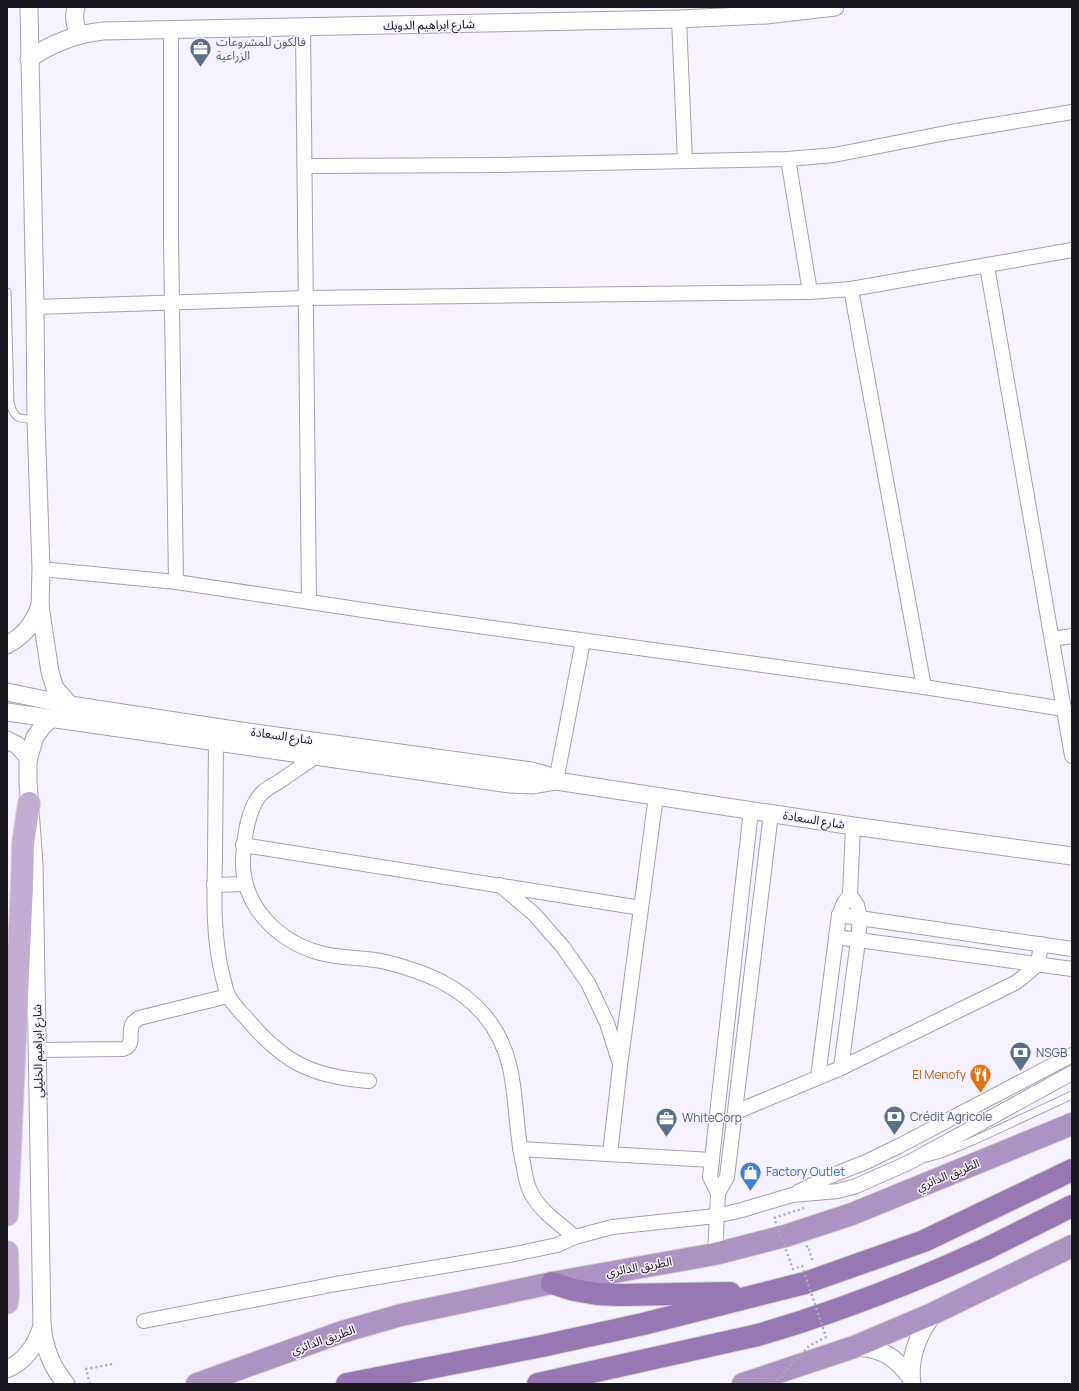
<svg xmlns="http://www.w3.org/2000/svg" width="1079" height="1391" font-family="Manrope,'Noto Sans Arabic',sans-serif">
<rect width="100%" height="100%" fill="#f7f2ff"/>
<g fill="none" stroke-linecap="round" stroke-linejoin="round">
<defs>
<g id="service">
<path d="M7 292 10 402C14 420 19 419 36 419"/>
<polyline points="927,1158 941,1154 975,1140 1072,1095"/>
</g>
<g id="minor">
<polyline points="679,19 685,161"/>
<polyline points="303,28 309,602"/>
<polyline points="171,30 171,237 176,582"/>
<polyline points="788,159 810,292"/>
<polyline points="305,166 501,165 788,159 834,155 951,132 1072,112"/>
<polyline points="987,266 1072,756"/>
<polyline points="851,289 924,687"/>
<polyline points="35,307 306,298 810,292 851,289 1072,250"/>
<polyline points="41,569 176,582 390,614 924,687 1064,709"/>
<polyline points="1052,639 1072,636"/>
<path d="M216 743C216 781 215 819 215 858 214 898 213 939 223 978 225 983 225 990 228 995 232 1004 241 1012 247 1019 283 1062 312 1077 369 1081"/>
<path d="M315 757C303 765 292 773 280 781 275 784 268 788 263 792 248 806 244 839 243 858 241 905 277 941 320 953 342 959 364 957 386 962 425 972 459 985 485 1016 522 1061 511 1111 523 1163 525 1173 526 1184 531 1193 540 1211 560 1224 575 1237"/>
<polyline points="556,781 583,641"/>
<polyline points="243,845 641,908"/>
<polyline points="214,885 245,884"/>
<polyline points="500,885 534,914 563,947 588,983 607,1023 619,1061"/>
<polyline points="839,915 1072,949"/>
<polyline points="836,937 1072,969"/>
<path d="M38 1050 123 1049C136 1046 127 1031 133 1023 135 1021 137 1020 139 1018L228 996"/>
<polyline points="841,1068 858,941 860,918 857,905 850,895 853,826"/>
<polyline points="818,1077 839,915 844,903 850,895"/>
<polyline points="736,1112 841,1068 1015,983 1023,977 1038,964 1041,944"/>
<polyline points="520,1149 712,1160"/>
<polyline points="610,1154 620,1066 656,796"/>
<polyline points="798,1192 828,1177 866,1162 899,1146 1072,1055"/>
<polyline points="718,1193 710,1177 751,810"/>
<polyline points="715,1254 718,1193 727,1177 771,813"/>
<polyline points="144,1321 336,1284 510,1255 557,1245 575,1237 612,1227 716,1216 742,1210 792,1195 838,1191 856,1186 908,1163 1072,1073"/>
</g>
<g id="tertiary">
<polyline points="29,7 35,307 36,419 41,569 40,606 50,672 55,688 70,705"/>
<path d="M76 7C73 17 75 26 79 35"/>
<path d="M29 59C52 43 75 34 103 31L679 19 766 15 835 7"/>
<path d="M7 645C26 634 32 625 40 606"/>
<polyline points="7,692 70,705 234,730 531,771 546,775 556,781"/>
<polyline points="7,712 510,784 533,785 556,781 853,826 1072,856"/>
<path d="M51 719 42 727 35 737 28 760V782L34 864 42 1326C45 1349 51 1366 66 1384"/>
<polyline points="7,740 17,745 29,758"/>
<path d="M854 1347C881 1348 895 1356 911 1378"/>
<path d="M7 1369C26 1361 36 1345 42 1326"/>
<path d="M912 1384C908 1358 919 1333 934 1313"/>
</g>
<g id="primary">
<polyline points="7,1215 22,885 23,844 29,803"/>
<polyline points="7,1252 8,1294 7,1303"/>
</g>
<g id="trunk">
<polyline points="197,1384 342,1332 401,1315 552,1283 715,1254 785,1236 852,1214 1072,1124"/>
<polyline points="743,1384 854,1347 934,1313 1072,1246"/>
</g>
<g id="motorway">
<polyline points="552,1283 574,1290 597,1294 620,1295 730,1293"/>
<polyline points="347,1384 542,1346 643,1324 805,1283 924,1241 1072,1170"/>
<path d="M538 1384 758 1335C837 1312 914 1282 988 1248 1016 1234 1044 1220 1072 1206"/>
</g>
</defs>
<!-- service casing -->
<use href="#service" stroke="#a69eb2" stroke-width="9"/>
<!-- minor casing -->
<use href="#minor" stroke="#a69eb2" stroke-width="16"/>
<!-- tertiary casing -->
<use href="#tertiary" stroke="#a69eb2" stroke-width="19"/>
<!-- primary casing -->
<use href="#primary" stroke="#d6d5d7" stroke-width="24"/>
<!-- trunk casing -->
<use href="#trunk" stroke="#d6d5d7" stroke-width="24"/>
<!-- motorway casing -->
<use href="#motorway" stroke="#d6d5d7" stroke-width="24"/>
<!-- path -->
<g stroke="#afabb6" stroke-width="2.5" stroke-dasharray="2 3" stroke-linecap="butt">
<polyline points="774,1218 804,1208"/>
<polyline points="806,1247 808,1246 813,1263"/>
<polyline points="90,1384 86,1369 113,1364"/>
</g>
<!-- service -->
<use href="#service" stroke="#fff" stroke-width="7"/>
<!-- minor -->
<use href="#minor" stroke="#fff" stroke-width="14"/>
<!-- tertiary -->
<use href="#tertiary" stroke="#fff" stroke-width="17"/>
<!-- primary -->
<use href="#primary" stroke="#c1aed1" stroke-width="22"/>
<!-- trunk -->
<use href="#trunk" stroke="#ac93c2" stroke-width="22"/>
<!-- motorway -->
<use href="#motorway" stroke="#9878b3" stroke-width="22"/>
<!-- path-bridge -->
<polyline stroke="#afabb6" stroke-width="2.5" stroke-dasharray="2 3" stroke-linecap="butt" points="773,1384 809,1346 826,1337 802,1266 793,1269 774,1218"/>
</g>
<!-- icons -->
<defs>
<symbol id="office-pin" viewBox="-11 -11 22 30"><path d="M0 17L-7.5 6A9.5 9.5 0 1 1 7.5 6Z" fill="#5c6f8a" stroke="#f7f2ff"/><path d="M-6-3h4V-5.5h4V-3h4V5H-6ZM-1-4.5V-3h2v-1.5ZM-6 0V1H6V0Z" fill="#fff"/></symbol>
<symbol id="bank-pin" viewBox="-11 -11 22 30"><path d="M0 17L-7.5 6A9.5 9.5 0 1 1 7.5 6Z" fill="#5c6f8a" stroke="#f7f2ff"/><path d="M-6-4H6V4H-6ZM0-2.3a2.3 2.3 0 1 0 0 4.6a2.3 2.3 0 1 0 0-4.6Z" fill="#fff"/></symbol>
<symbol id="restaurant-pin" viewBox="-11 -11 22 30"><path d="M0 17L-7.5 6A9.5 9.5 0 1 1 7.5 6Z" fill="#e8710a" stroke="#f7f2ff"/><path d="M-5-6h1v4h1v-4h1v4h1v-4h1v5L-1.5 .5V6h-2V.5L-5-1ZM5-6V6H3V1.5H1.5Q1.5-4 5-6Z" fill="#fff"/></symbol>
<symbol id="shop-pin" viewBox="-11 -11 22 30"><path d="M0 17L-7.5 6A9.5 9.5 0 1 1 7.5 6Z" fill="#3f7fe0" stroke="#f7f2ff"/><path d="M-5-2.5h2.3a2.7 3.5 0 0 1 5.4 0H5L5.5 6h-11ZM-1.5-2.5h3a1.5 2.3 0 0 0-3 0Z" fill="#fff"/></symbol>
</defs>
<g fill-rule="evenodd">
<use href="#office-pin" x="188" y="36" width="25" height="34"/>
<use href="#bank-pin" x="1008" y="1040" width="25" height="34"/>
<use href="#restaurant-pin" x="968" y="1062" width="25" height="34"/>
<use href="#bank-pin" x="882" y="1104" width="25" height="34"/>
<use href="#office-pin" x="654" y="1106" width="25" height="34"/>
<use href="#shop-pin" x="738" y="1160" width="25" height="34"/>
</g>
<g text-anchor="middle" stroke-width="3" stroke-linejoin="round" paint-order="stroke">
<!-- street labels -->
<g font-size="12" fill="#1a171f" stroke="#f7f2ff">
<text transform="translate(429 25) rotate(-1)" y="4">شارع ابراهيم الدوبك</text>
<text transform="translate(282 736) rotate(8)" y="4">شارع السعادة</text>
<text transform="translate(814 820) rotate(9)" y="4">شارع السعادة</text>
<text transform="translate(38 1051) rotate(-91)" y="4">شارع ابراهيم الخليلي</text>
<text transform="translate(948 1175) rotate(-22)" y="4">الطريق الدائري</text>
<text transform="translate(639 1267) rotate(-10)" y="4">الطريق الدائري</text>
<text transform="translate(323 1340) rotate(-19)" y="4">الطريق الدائري</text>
</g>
<!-- service labels -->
<g font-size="12" fill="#4e5e75" stroke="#f7f2ff" text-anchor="start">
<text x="216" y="46">فالكون للمشروعات<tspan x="216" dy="14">الزراعية</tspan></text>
<text x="1036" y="1057">NSGB</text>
<text x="910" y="1121">Crédit Agricole</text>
<text x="682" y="1122">WhiteCorp</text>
</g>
<!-- food labels -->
<g font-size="12" fill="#c56008" stroke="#f7f2ff" text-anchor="end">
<text x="966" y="1079">El Menofy</text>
</g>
<!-- shop labels -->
<g font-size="12" fill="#366cbe" stroke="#f7f2ff" text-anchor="start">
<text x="766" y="1176">Factory Outlet</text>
</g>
</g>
<!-- border -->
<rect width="1079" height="1391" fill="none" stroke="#1a171f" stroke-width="16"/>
</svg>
